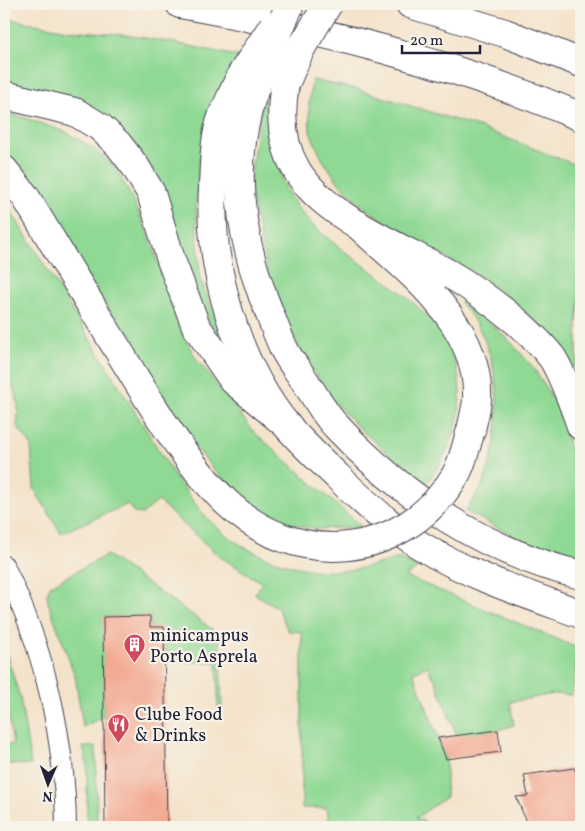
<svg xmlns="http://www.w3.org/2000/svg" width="585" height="831" font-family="Vollkorn,serif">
<rect width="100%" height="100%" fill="#f7f3e8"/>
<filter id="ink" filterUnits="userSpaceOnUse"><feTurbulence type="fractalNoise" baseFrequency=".02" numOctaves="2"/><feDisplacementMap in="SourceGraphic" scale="10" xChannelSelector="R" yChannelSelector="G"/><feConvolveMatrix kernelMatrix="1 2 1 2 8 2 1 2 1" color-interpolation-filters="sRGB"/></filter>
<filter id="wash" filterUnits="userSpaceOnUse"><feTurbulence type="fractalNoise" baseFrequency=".0096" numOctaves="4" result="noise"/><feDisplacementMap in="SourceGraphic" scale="20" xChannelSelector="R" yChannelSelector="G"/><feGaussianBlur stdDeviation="1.12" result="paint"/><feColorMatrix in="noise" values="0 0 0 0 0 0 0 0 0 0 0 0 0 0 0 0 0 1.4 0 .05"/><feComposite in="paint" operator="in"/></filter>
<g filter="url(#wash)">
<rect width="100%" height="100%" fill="#f4e3cb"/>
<!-- green -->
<g fill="#90d994" stroke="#597e68">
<polygon points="4,18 67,30 121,34 175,43 242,57 206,128 198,172 196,211 200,279 232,355 211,325 199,299 183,256 171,210 149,163 4,89"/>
<polygon points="312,80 357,89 481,128 581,167 581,287 577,323 577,373 558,340 484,279 406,235 362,206 339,183 322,159 310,132 309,105"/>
<path d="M262 98 266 102C272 138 275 177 297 207 346 272 456 297 460 391 461 427 447 457 425 485L361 430 331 399 304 356 279 308 270 285 249 185Z"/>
<polygon points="4,111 66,132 93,148 115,167 131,196 150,238 178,325 195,357 255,433 362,527 316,529 281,522 265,515 233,493 193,444 36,194 4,155"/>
<path d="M4 200 176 478C187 492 197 508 209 520 240 552 288 570 331 571 354 571 377 565 399 558L418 568 405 576 578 648 572 695 554 694 510 702 514 725 498 730 457 736 434 677H432L428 666 413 672 446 759V797L416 818 431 824 429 827H330L327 808H302V632L288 631 278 608 255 594 262 583 219 556 158 501 143 514 134 513 128 504 61 533 34 489 31 445 17 426C19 407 20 390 4 377Z"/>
<path d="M462 300 507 338 533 367 558 408 581 487V562L527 543 465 511C472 501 481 490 485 479 505 424 503 346 460 303Z"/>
<polygon points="107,555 212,629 219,637 222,707 218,708 217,662 167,662 164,628 150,627 150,616 104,617 104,716 83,727 75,676 48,602 47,593 51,585"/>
<polygon points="4,646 20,697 31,765 4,764 4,745 13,744 4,692"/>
<polygon points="83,747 96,747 97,827 87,827 87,764"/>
</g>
<g id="blocks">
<!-- building -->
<g fill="#f3aa93">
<polygon points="150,616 150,627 164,627 167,824 105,826 103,617"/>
<polygon points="498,730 501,752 446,759 438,738"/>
<polygon points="574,768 581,784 581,827 529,827 516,797 528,796 524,775"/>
</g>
</g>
</g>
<g filter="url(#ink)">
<use href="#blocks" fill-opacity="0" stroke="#423f51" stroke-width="1"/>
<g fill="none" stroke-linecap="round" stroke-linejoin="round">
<defs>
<path id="minor" d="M4 566C44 647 65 737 66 827"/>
<g id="secondary">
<path d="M241 75C235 89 228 103 222 117 214 139 214 165 213 188 208 268 237 366 289 428 304 445 321 461 337 476 362 501 389 525 418 544 469 576 526 594 581 614"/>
<path d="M285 84C280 112 281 143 296 169 323 217 404 248 451 275 473 288 496 305 516 321 528 332 544 346 553 359 565 379 573 404 581 426"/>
</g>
<g id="motorway">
<path d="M180 4C317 29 453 62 581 117"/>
<polyline points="410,4 505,33 581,63"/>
<path d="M259 78C227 155 238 236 269 312 274 325 279 339 285 351 291 363 301 374 308 386 317 399 325 415 336 426 402 497 487 553 581 575"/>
<polyline points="4,95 75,112 100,127 118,144 135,166 151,193 171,260 196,326 233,380 289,427"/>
<polyline points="4,170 25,196 112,340"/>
<path d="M357 224C407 271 481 323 477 400 476 410 473 420 471 430"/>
</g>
</defs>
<!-- minor casing -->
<use href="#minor" stroke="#423f51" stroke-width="22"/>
<!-- secondary casing -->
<use href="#secondary" stroke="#423f51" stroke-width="30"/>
<!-- motorway casing -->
<use href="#motorway" stroke="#423f51" stroke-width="30"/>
<!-- minor -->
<use href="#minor" stroke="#fff" stroke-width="20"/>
<!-- secondary -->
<use href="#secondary" stroke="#fff" stroke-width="28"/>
<!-- motorway -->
<use href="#motorway" stroke="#fff" stroke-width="28"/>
<defs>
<g id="secondary-bridge">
<polyline points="241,75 273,26"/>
<polyline points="285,84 300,50 328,4"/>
</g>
<g id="motorway-bridge">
<polyline points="259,78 290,4"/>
<path d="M112 340C145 393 181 458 225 501 295 569 402 562 455 476 463 463 466 445 471 430"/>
</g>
</defs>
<!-- secondary-bridge casing -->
<use href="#secondary-bridge" stroke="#423f51" stroke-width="30" stroke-linecap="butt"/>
<!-- motorway-bridge casing -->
<use href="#motorway-bridge" stroke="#423f51" stroke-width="30" stroke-linecap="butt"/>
<!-- secondary-bridge -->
<use href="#secondary-bridge" stroke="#fff" stroke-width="28"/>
<!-- motorway-bridge -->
<use href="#motorway-bridge" stroke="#fff" stroke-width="28"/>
</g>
</g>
<!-- icons -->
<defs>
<symbol id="building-pin" viewBox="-11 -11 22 30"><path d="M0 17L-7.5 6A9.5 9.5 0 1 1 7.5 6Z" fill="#d1495b" stroke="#f7f3e8"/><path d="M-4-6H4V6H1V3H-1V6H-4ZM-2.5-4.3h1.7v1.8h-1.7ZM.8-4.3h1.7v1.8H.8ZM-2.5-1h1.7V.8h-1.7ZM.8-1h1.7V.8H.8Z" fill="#fff"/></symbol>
<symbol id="restaurant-pin" viewBox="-11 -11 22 30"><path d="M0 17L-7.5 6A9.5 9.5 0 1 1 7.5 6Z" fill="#d1495b" stroke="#f7f3e8"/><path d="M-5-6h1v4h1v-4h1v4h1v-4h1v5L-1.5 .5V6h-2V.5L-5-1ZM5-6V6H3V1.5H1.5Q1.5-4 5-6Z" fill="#fff"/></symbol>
</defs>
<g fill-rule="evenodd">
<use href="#building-pin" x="122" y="632" width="25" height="34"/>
<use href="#restaurant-pin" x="106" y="712" width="25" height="34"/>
</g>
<g text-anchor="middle" stroke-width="4.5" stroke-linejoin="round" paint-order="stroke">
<!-- poi labels -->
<g font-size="18" fill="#22223b" stroke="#f7f3e8" text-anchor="start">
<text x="150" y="641">minicampus<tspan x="150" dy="21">Porto Asprela</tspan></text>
<text x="135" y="720">Clube Food<tspan x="135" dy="21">&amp; Drinks</tspan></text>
</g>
</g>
<!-- margin -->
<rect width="585" height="831" fill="none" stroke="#f7f3e8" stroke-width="20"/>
<!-- north arrow -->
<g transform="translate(48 784) rotate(182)" stroke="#f7f3e8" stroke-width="4" paint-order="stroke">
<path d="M0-4L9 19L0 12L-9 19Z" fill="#22223b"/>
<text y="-8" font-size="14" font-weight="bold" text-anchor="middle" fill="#22223b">N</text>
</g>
<!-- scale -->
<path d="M402 45v8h78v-8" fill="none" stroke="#22223b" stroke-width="2.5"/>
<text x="410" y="45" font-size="15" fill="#22223b" stroke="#f7f3e8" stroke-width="4" paint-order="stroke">20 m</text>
</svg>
